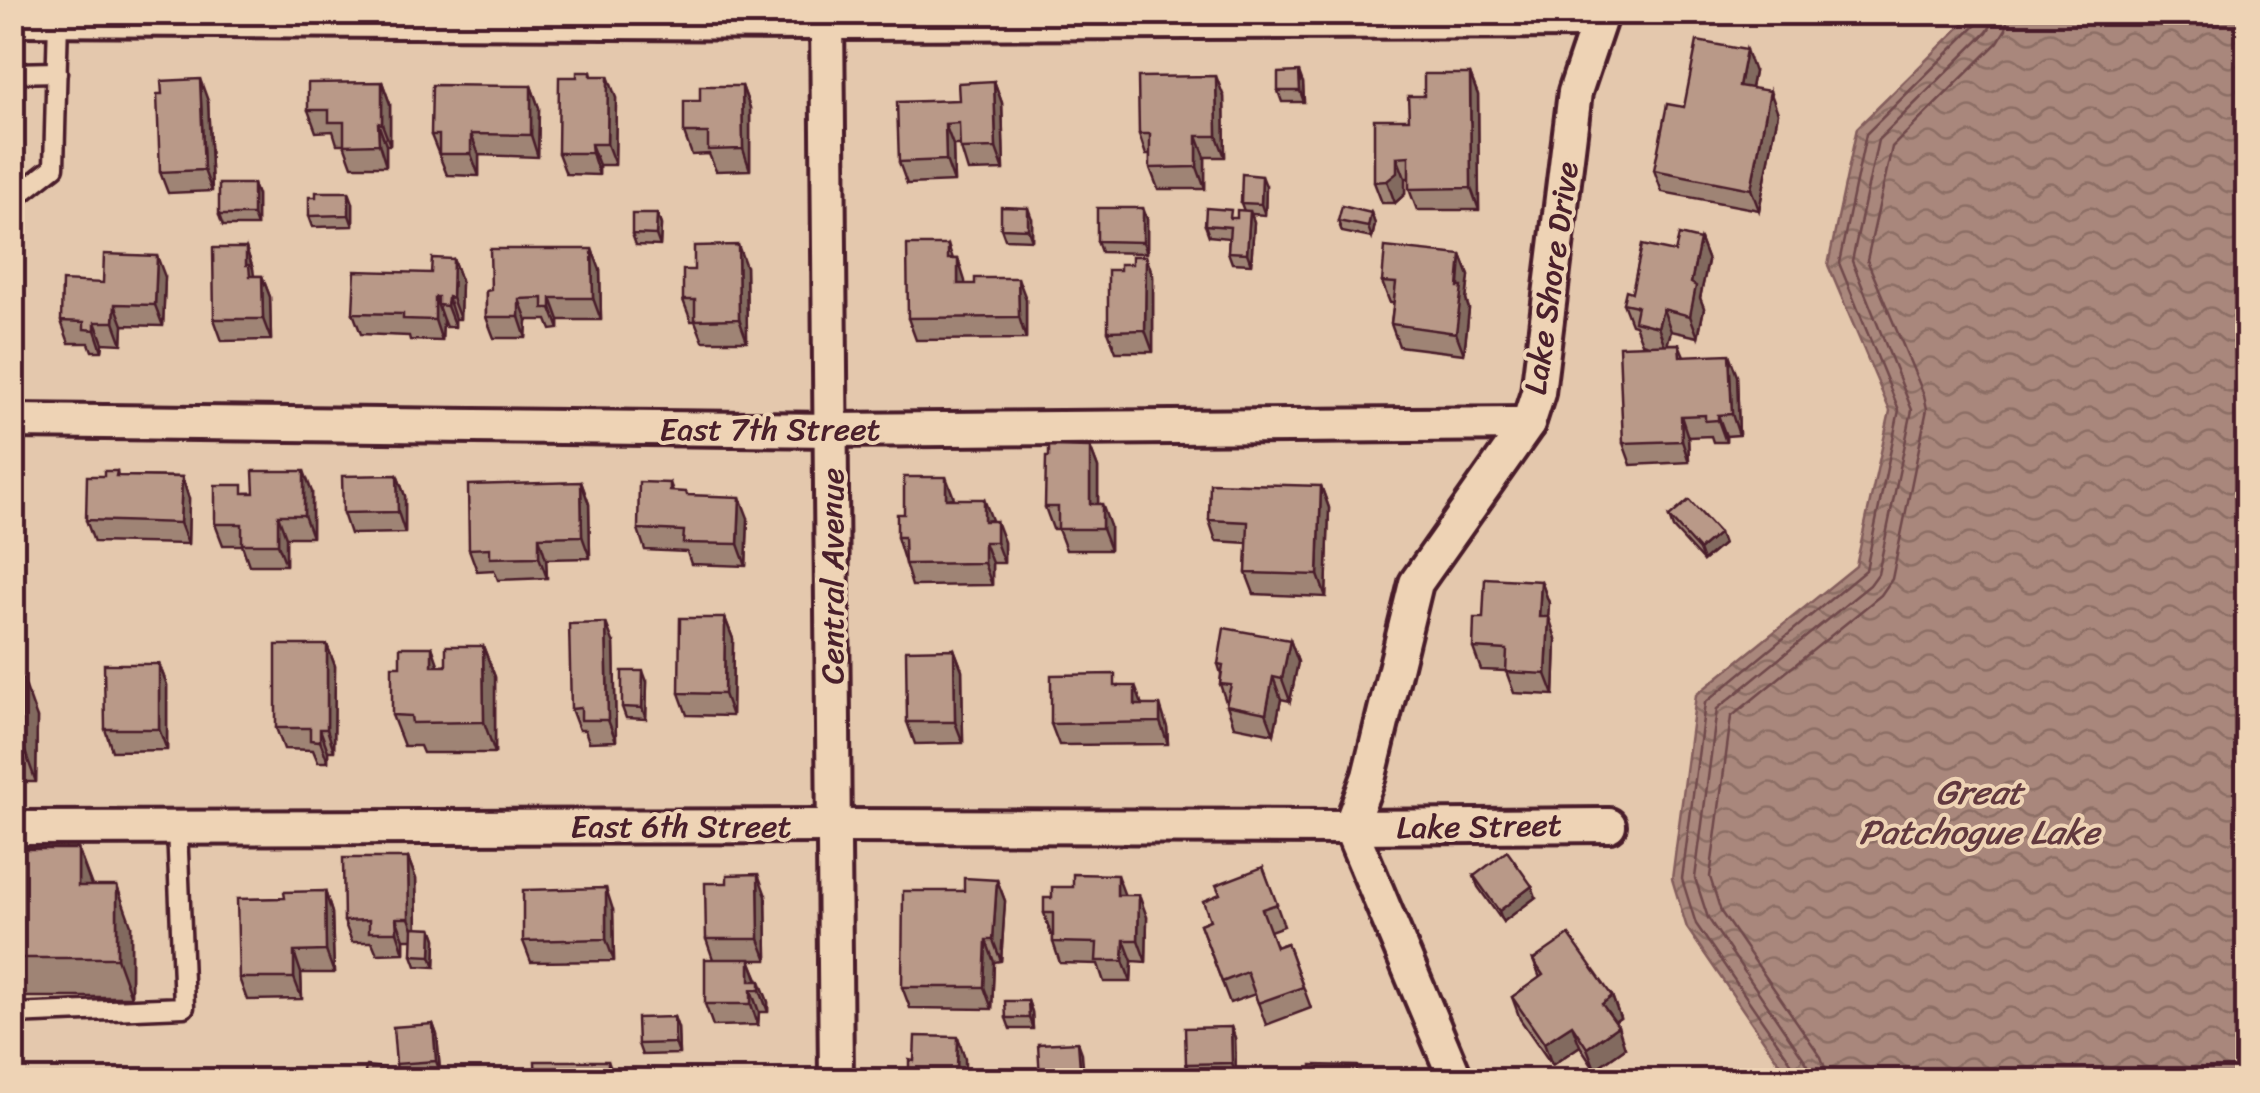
<svg xmlns="http://www.w3.org/2000/svg" width="2260" height="1093" font-family="Sriracha,sans-serif">
<defs>
<pattern id="water-waves" width="16" height="10" patternUnits="userSpaceOnUse" patternTransform="scale(2.5)"><rect width="16" height="10" fill="#a9877b"/><path d="M0 5q4-4 8 0t8 0" fill="none" stroke="#8c6e65"/></pattern>
</defs>
<rect width="100%" height="100%" fill="#e4c8ad"/>
<filter id="ink" filterUnits="userSpaceOnUse"><feTurbulence type="fractalNoise" baseFrequency=".01" numOctaves="2"/><feDisplacementMap in="SourceGraphic" scale="20" xChannelSelector="R" yChannelSelector="G"/><feConvolveMatrix kernelMatrix="1 2 1 2 8 2 1 2 1" color-interpolation-filters="sRGB"/></filter>
<g filter="url(#ink)">
<!-- water -->
<polygon fill="url(#water-waves)" stroke="#835d5b" stroke-width="2.5" points="1974,13 2247,13 2247,1080 1791,1080 1687,928 1672,879 1696,695 1856,566 1890,411 1828,265 1857,128"/>
<g fill="none" stroke-linecap="round" stroke-linejoin="round">
<!-- shore -->
<g stroke="#70494b" stroke-width="2.5">
<polyline points="1799,1080 1797,1071 1696,924 1682,879 1705,703 1866,570 1899,410 1839,263 1866,134 1978,23 1981,12"/>
<polyline points="1811,1080 1808,1065 1708,918 1695,878 1717,709 1870,585 1878,574 1912,410 1852,261 1878,140 1987,32 1992,24 1993,12"/>
<polyline points="1827,1080 1825,1068 1821,1057 1721,912 1710,877 1731,717 1881,595 1892,579 1927,409 1924,395 1867,260 1892,147 1998,42 2006,29 2008,12"/>
</g>
<defs>
<g id="lane">
<polyline points="12,73 57,72"/>
<polyline points="12,200 54,167 58,19"/>
<polyline points="12,1014 184,1007 177,827"/>
</g>
<g id="street">
<polyline points="827,12 836,1080"/>
<polyline points="12,19 827,23 1598,21"/>
<polyline points="12,421 832,430 1528,424"/>
<polyline points="12,828 833,826 1350,827 1609,825"/>
<polyline points="1456,1080 1350,827 1369,776 1416,583 1528,424 1538,393 1575,92 1602,12"/>
</g>
</defs>
<!-- lane casing -->
<use href="#lane" stroke="#4a1f2b" stroke-width="25"/>
<!-- street casing -->
<use href="#street" stroke="#4a1f2b" stroke-width="40"/>
<!-- lane -->
<use href="#lane" stroke="#eed3b5" stroke-width="18"/>
<!-- street -->
<use href="#street" stroke="#eed3b5" stroke-width="32"/>
</g>
<!-- wall -->
<g fill="#9f8475" stroke="#4a1f2b" stroke-width="2.5">
<polygon points="591,72 592,76 616,98 615,165 599,165 599,175 566,174 558,153 577,77"/>
<polygon points="1754,72 1751,88 1778,113 1759,210 1662,192 1654,170 1684,107"/>
<polygon points="1470,74 1478,95 1479,210 1417,210 1409,189 1409,178 1405,178 1405,194 1395,203 1382,203 1374,182 1409,119 1424,96"/>
<polygon points="994,81 1002,103 1004,170 968,171 960,145 953,145 954,182 907,184 899,162 959,100"/>
<polygon points="382,82 390,104 390,145 386,145 386,166 352,166 344,144 337,144 333,131 316,132 308,110"/>
<polygon points="1303,83 1304,102 1282,102 1278,91"/>
<polygon points="531,86 539,108 538,157 479,155 479,176 447,175 431,135"/>
<polygon points="742,86 750,108 750,170 716,171 709,154 692,155 684,133 700,101"/>
<polygon points="162,94 208,101 212,191 168,193 160,172"/>
<polygon points="1224,97 1225,157 1205,157 1205,189 1158,189 1150,168 1150,155 1146,155 1139,134"/>
<polygon points="1266,186 1265,215 1251,214 1254,222 1251,264 1232,263 1228,252 1229,238 1209,236 1205,225 1237,218 1244,211 1241,203"/>
<polygon points="257,195 257,226 223,226 219,215"/>
<polygon points="316,197 353,203 353,226 313,227 309,216"/>
<polygon points="1371,213 1375,224 1372,238 1342,232 1338,221"/>
<polygon points="657,214 661,225 660,246 636,245 632,234"/>
<polygon points="1032,219 1032,240 1005,239 1001,228"/>
<polygon points="1147,219 1147,253 1101,252 1097,241"/>
<polygon points="1700,240 1708,261 1700,298 1704,308 1698,337 1671,331 1667,344 1679,344 1684,356 1737,376 1739,435 1726,436 1726,442 1713,442 1711,436 1688,437 1689,462 1631,465 1623,443 1649,345 1642,343 1635,325 1631,324 1623,303 1632,292 1675,252"/>
<polygon points="948,245 953,259 958,259 965,284 1026,299 1026,339 916,340 908,318"/>
<polygon points="246,248 253,269 253,276 262,276 270,297 271,340 222,341 214,319"/>
<polygon points="1461,255 1469,276 1466,300 1469,309 1464,354 1399,346 1391,324 1394,303 1390,303 1382,282"/>
<polygon points="453,259 461,281 460,319 455,319 455,327 446,327 443,320 442,341 410,340 409,336 361,334 353,313 431,273"/>
<polygon points="746,267 747,341 703,341 695,321 691,321 683,300"/>
<polygon points="600,270 601,320 559,320 559,329 551,330 547,320 527,320 526,338 494,338 486,317 486,291"/>
<polygon points="165,277 163,326 123,325 122,344 103,343 102,351 92,351 89,343 69,343 61,321 103,283"/>
<polygon points="1153,277 1153,352 1116,352 1108,331"/>
<polygon points="1090,447 1098,468 1098,504 1110,526 1110,550 1066,550 1058,529 1053,529 1045,507"/>
<polygon points="117,471 118,476 182,477 189,499 188,544 94,542 86,520 104,476"/>
<polygon points="397,475 405,496 405,533 350,534 343,513"/>
<polygon points="581,482 589,504 590,558 546,559 547,578 498,580 494,570 477,571 469,549"/>
<polygon points="670,483 673,491 688,495 748,518 746,566 691,564 687,552 645,550 638,529"/>
<polygon points="1321,486 1329,508 1326,597 1254,594 1246,573 1248,543 1216,541 1209,520"/>
<polygon points="312,492 312,537 286,537 286,565 249,565 242,545 223,545 215,524 246,493"/>
<polygon points="954,499 992,521 1004,542 1004,563 992,563 992,585 912,586 897,537 904,514"/>
<polygon points="1669,517 1723,544 1703,561 1673,528"/>
<polygon points="1541,581 1549,603 1548,617 1556,639 1554,695 1514,693 1506,671 1481,670 1473,648 1483,618"/>
<polygon points="725,618 733,639 732,716 687,715 679,693"/>
<polygon points="1290,640 1298,662 1290,701 1281,699 1274,734 1234,726 1220,684 1221,674 1218,664"/>
<polygon points="614,644 616,741 589,742 585,730 579,730 571,709"/>
<polygon points="327,645 335,666 334,751 328,751 328,762 318,762 313,750 284,749 276,728"/>
<polygon points="483,646 495,677 495,753 423,753 420,746 404,746 392,715 400,666 432,647 438,666 446,666"/>
<polygon points="954,649 962,670 963,743 915,744 907,722"/>
<polygon points="159,664 167,685 167,750 112,751 105,729"/>
<polygon points="12,679 37,718 36,782 12,782"/>
<polygon points="647,682 646,719 626,718 622,707"/>
<polygon points="1119,686 1167,727 1168,744 1059,745 1051,724"/>
<polygon points="12,849 78,849 92,886 131,925 131,997 12,997"/>
<polygon points="408,858 416,879 417,928 432,928 436,939 435,967 416,966 412,955 413,939 404,939 404,953 377,954 372,942 352,942 344,921"/>
<polygon points="1263,867 1284,926 1270,931 1276,947 1287,943 1311,1008 1266,1025 1255,994 1230,1003 1200,924 1210,920 1220,894"/>
<polygon points="1474,876 1536,897 1503,922 1478,887"/>
<polygon points="997,880 1005,901 1001,961 994,962 992,1009 910,1008 902,987 964,891"/>
<polygon points="325,891 332,913 334,973 301,973 302,999 247,1000 239,978 285,898"/>
<polygon points="1124,895 1147,917 1146,962 1132,961 1131,982 1104,982 1098,964 1060,963 1053,942 1053,935 1051,935 1044,913"/>
<polygon points="766,896 767,960 750,960 768,1002 768,1012 759,1012 758,1025 713,1026 705,1004 713,959 706,939"/>
<polygon points="613,910 614,961 531,962 523,941"/>
<polygon points="1533,960 1612,996 1620,1018 1614,1022 1625,1048 1595,1069 1580,1046 1552,1065 1520,1019 1512,997 1540,978"/>
<polygon points="1028,1001 1032,1012 1033,1029 1010,1029 1006,1018"/>
<polygon points="674,1017 678,1028 679,1054 642,1055 638,1044"/>
<polygon points="433,1024 437,1035 440,1072 405,1075 407,1080 397,1069 396,1064"/>
<polygon points="1231,1027 1235,1038 1236,1074 1190,1075 1186,1064"/>
</g>
<!-- shaded-wall -->
<g fill="#826b5f" stroke="#4a1f2b" stroke-width="2.5">
<polygon points="1746,50 1754,72 1747,107 1739,86"/>
<polygon points="1299,72 1303,83 1304,102 1300,91"/>
<polygon points="1470,74 1478,95 1479,210 1471,188"/>
<polygon points="608,76 616,98 615,165 607,144"/>
<polygon points="1216,76 1224,97 1225,157 1217,136"/>
<polygon points="200,79 208,101 212,191 204,170"/>
<polygon points="994,81 1002,103 1004,170 996,148"/>
<polygon points="382,82 390,104 390,145 382,124"/>
<polygon points="531,86 539,108 538,157 531,135"/>
<polygon points="742,86 750,108 750,170 743,149"/>
<polygon points="1770,91 1778,113 1759,210 1751,189"/>
<polygon points="378,123 386,145 386,166 379,144"/>
<polygon points="945,124 953,145 954,182 946,160"/>
<polygon points="471,134 479,155 479,176 471,154"/>
<polygon points="1197,136 1205,157 1205,189 1197,167"/>
<polygon points="591,144 599,165 599,175 592,153"/>
<polygon points="1397,157 1405,178 1405,194 1395,203 1387,181"/>
<polygon points="1262,176 1266,186 1265,215 1261,204"/>
<polygon points="253,184 257,195 257,226 253,215"/>
<polygon points="349,192 353,203 353,226 349,215"/>
<polygon points="1028,208 1032,219 1032,240 1028,229"/>
<polygon points="1143,208 1147,219 1147,253 1143,242"/>
<polygon points="1250,211 1254,222 1251,264 1247,253"/>
<polygon points="1371,213 1375,224 1372,238 1368,227"/>
<polygon points="657,214 661,225 660,246 656,235"/>
<polygon points="12,235 15,242 16,376 12,366"/>
<polygon points="1700,240 1708,261 1700,298 1704,308 1698,337 1690,316 1691,283"/>
<polygon points="738,245 746,267 747,341 739,319"/>
<polygon points="246,248 253,269 257,297 246,265"/>
<polygon points="592,249 600,270 601,320 593,298"/>
<polygon points="1461,255 1469,276 1466,300 1469,309 1464,354 1456,333"/>
<polygon points="157,256 165,277 163,326 155,305"/>
<polygon points="1146,256 1153,277 1153,352 1145,330"/>
<polygon points="453,259 461,281 460,319 452,298"/>
<polygon points="958,259 965,281 966,306 958,284"/>
<polygon points="262,276 270,297 271,340 263,319"/>
<polygon points="1018,278 1026,299 1026,339 1019,317"/>
<polygon points="435,297 443,320 442,341 435,320"/>
<polygon points="448,297 455,319 455,327 447,306"/>
<polygon points="551,298 559,320 559,329 551,308"/>
<polygon points="519,299 527,320 526,338 519,317"/>
<polygon points="115,304 123,325 122,344 114,322"/>
<polygon points="1663,309 1671,331 1666,349 1658,327"/>
<polygon points="95,322 103,343 102,351 95,330"/>
<polygon points="1729,354 1737,376 1739,435 1732,414"/>
<polygon points="1718,415 1726,436 1726,442 1718,420"/>
<polygon points="1681,416 1688,437 1689,462 1682,441"/>
<polygon points="1090,447 1098,468 1098,526 1090,504"/>
<polygon points="304,471 312,492 312,537 304,515"/>
<polygon points="397,475 405,496 405,533 398,512"/>
<polygon points="182,477 189,499 188,544 180,523"/>
<polygon points="946,477 954,498 946,499"/>
<polygon points="581,482 589,504 590,558 582,536"/>
<polygon points="1321,486 1329,508 1326,597 1318,575"/>
<polygon points="740,497 748,518 746,566 738,544"/>
<polygon points="984,499 992,520 984,521"/>
<polygon points="1102,504 1110,526 1110,550 1102,529"/>
<polygon points="278,515 286,537 286,565 278,544"/>
<polygon points="996,521 1004,542 1004,563 996,542"/>
<polygon points="1719,533 1723,544 1703,561 1699,550"/>
<polygon points="539,537 546,559 547,578 539,557"/>
<polygon points="984,542 992,563 992,585 984,563"/>
<polygon points="1541,581 1549,603 1547,638 1539,617"/>
<polygon points="1549,617 1556,639 1554,695 1546,674"/>
<polygon points="725,618 733,639 732,716 724,694"/>
<polygon points="606,623 614,644 616,741 608,720"/>
<polygon points="1290,640 1298,662 1290,701 1282,679"/>
<polygon points="327,645 335,666 334,751 327,729"/>
<polygon points="483,646 495,677 495,753 484,722"/>
<polygon points="432,647 443,678 432,666"/>
<polygon points="954,649 962,670 963,743 955,722"/>
<polygon points="159,664 167,685 167,750 159,729"/>
<polygon points="643,671 647,682 646,719 642,708"/>
<polygon points="1273,677 1281,699 1274,734 1266,713"/>
<polygon points="23,679 37,718 36,782 22,743"/>
<polygon points="1135,686 1143,707 1135,705"/>
<polygon points="1160,705 1167,727 1168,744 1160,722"/>
<polygon points="320,729 328,751 328,762 320,741"/>
<polygon points="78,849 92,888 78,886"/>
<polygon points="408,858 416,879 417,939 409,918"/>
<polygon points="758,874 766,896 767,960 759,939"/>
<polygon points="1117,875 1125,896 1117,895"/>
<polygon points="997,880 1005,901 1001,961 993,940"/>
<polygon points="117,886 131,925 131,997 117,958"/>
<polygon points="1532,886 1536,897 1503,922 1499,911"/>
<polygon points="606,888 613,910 614,961 606,939"/>
<polygon points="325,891 332,913 334,973 326,951"/>
<polygon points="1139,895 1147,917 1146,962 1138,940"/>
<polygon points="396,918 404,939 404,953 397,932"/>
<polygon points="432,928 436,939 435,967 431,956"/>
<polygon points="986,940 994,962 992,1009 984,987"/>
<polygon points="1124,940 1132,961 1131,982 1123,961"/>
<polygon points="294,952 301,973 302,999 294,978"/>
<polygon points="750,959 758,981 750,981"/>
<polygon points="760,981 768,1002 768,1012 760,990"/>
<polygon points="751,990 759,1012 758,1025 751,1004"/>
<polygon points="1612,996 1620,1018 1610,1025 1602,1004"/>
<polygon points="1028,1001 1032,1012 1033,1029 1029,1018"/>
<polygon points="674,1017 678,1028 679,1054 675,1043"/>
<polygon points="433,1024 437,1035 440,1072 436,1061"/>
<polygon points="1572,1025 1580,1046 1552,1065 1544,1043"/>
<polygon points="1618,1026 1625,1048 1595,1069 1587,1048"/>
<polygon points="1231,1027 1235,1038 1236,1074 1232,1063"/>
<polygon points="958,1037 965,1059 965,1080 957,1068"/>
<polygon points="1078,1042 1082,1053 1084,1080 1081,1080"/>
<polygon points="608,1061 615,1080 608,1080"/>
</g>
<!-- building -->
<g fill="#b99988" stroke="#4a1f2b" stroke-width="2.5">
<polygon points="1697,41 1746,50 1739,86 1770,91 1751,189 1654,170 1667,104 1684,107"/>
<polygon points="577,72 591,72 591,76 608,76 607,144 591,144 592,153 558,153 559,77 577,77"/>
<polygon points="1299,72 1300,91 1278,91 1278,73"/>
<polygon points="1424,74 1470,74 1471,188 1409,189 1409,156 1397,157 1397,173 1387,181 1374,182 1374,119 1409,119 1408,96 1424,96"/>
<polygon points="1216,76 1217,136 1197,136 1197,167 1150,168 1150,134 1139,134 1138,77"/>
<polygon points="200,79 204,170 160,172 157,94 162,94 161,81"/>
<polygon points="994,81 996,148 960,149 959,123 945,124 946,160 899,162 897,102 959,100 958,83"/>
<polygon points="382,82 382,124 378,123 379,144 344,145 344,122 329,122 329,110 308,110 308,83"/>
<polygon points="432,85 531,86 531,135 471,134 471,154 439,154 439,135 431,135"/>
<polygon points="700,86 742,86 743,149 708,150 708,133 684,133 684,101 700,101"/>
<polygon points="1242,174 1262,176 1261,204 1241,203"/>
<rect x="219" y="184" width="34" height="31"/>
<polygon points="316,192 349,192 349,215 309,216 309,197 316,197"/>
<polygon points="1342,206 1371,213 1368,227 1338,221"/>
<polygon points="1001,207 1028,208 1028,229 1001,228"/>
<polygon points="1097,208 1143,208 1143,242 1097,241"/>
<polygon points="1206,208 1231,210 1230,218 1237,218 1237,210 1250,211 1247,253 1228,252 1230,227 1205,225"/>
<polygon points="632,214 657,214 656,235 632,234"/>
<polygon points="1679,235 1700,240 1691,283 1696,286 1690,316 1663,309 1658,327 1634,321 1637,306 1623,303 1626,290 1632,292 1642,245 1675,252"/>
<polygon points="738,245 739,319 695,320 695,300 683,300 683,270 694,270 694,246"/>
<polygon points="907,245 948,245 948,259 958,259 958,284 975,284 975,278 1018,278 1019,317 908,318"/>
<polygon points="1385,247 1461,255 1458,287 1462,287 1456,333 1391,324 1396,283 1382,282"/>
<polygon points="213,248 246,248 246,265 249,265 250,276 262,276 263,319 214,319"/>
<polygon points="490,249 592,249 593,298 551,298 551,308 543,308 543,298 519,299 519,317 486,317 486,291 491,290"/>
<polygon points="104,254 157,256 155,305 115,304 114,322 95,322 95,330 84,329 84,322 61,321 62,281 103,283"/>
<polygon points="1132,256 1146,256 1145,330 1108,331 1108,270 1120,270 1120,264 1132,264"/>
<polygon points="432,258 453,259 452,298 448,297 447,306 438,305 438,297 435,297 435,320 403,319 403,314 353,313 355,271 431,273"/>
<polygon points="1679,344 1680,356 1729,354 1732,414 1718,415 1718,420 1705,421 1705,415 1681,416 1682,441 1623,443 1619,346"/>
<polygon points="1049,446 1090,447 1090,504 1102,504 1102,529 1058,529 1058,507 1045,507 1046,457 1049,457"/>
<polygon points="104,471 117,471 116,476 182,477 180,523 86,520 87,476 104,476"/>
<polygon points="253,471 304,471 304,515 278,515 278,544 242,544 242,524 215,524 215,485 243,485 243,493 254,493"/>
<polygon points="397,475 398,512 343,513 342,476"/>
<polygon points="904,477 946,477 946,499 984,499 984,521 996,521 996,542 984,542 984,563 905,564 904,537 897,537 897,514 904,514"/>
<polygon points="581,482 582,536 539,537 539,557 490,558 490,548 469,549 468,485"/>
<polygon points="639,482 670,483 670,491 686,492 687,495 740,497 738,544 683,543 684,531 638,529"/>
<polygon points="1210,483 1321,486 1318,575 1246,573 1248,522 1209,520"/>
<polygon points="1689,500 1719,533 1699,550 1669,517"/>
<polygon points="1485,578 1541,581 1539,617 1549,617 1546,674 1506,672 1507,650 1473,648 1474,618 1483,618"/>
<polygon points="680,618 725,618 724,694 679,693"/>
<polygon points="606,623 608,720 581,720 581,708 571,709 569,624"/>
<polygon points="1224,628 1290,640 1282,679 1273,677 1266,713 1226,705 1231,685 1220,684 1223,665 1218,664"/>
<polygon points="276,645 327,645 327,729 320,729 320,741 310,740 310,728 276,728"/>
<polygon points="446,646 483,646 484,722 412,723 411,716 392,715 392,666 400,666 400,647 432,647 432,666 446,666"/>
<polygon points="954,649 955,722 907,722 906,650"/>
<polygon points="104,664 159,664 159,729 105,729"/>
<polygon points="622,671 643,671 642,708 622,707"/>
<polygon points="1115,674 1115,686 1135,686 1135,705 1160,705 1160,722 1051,724 1051,675"/>
<polygon points="12,679 23,679 22,743 12,743"/>
<polygon points="12,849 78,849 78,886 117,886 117,958 12,958"/>
<polygon points="1507,851 1532,886 1499,911 1474,876"/>
<polygon points="343,858 408,858 409,918 396,918 397,932 369,932 369,920 344,921"/>
<polygon points="1263,867 1277,904 1262,909 1276,947 1287,943 1303,987 1258,1003 1247,972 1222,982 1200,924 1210,920 1203,901 1220,894 1216,885"/>
<polygon points="758,874 759,939 706,939 705,883 727,883 727,875"/>
<polygon points="1073,874 1117,875 1117,895 1139,895 1138,940 1124,940 1123,961 1096,961 1097,943 1053,942 1053,913 1044,913 1044,898 1052,898 1052,887 1073,887"/>
<polygon points="964,878 997,880 993,940 986,940 984,987 902,987 903,891 964,891"/>
<polygon points="606,888 606,939 523,941 523,890"/>
<polygon points="325,891 326,951 294,952 294,978 239,978 237,899 285,898 284,892"/>
<polygon points="413,927 432,928 431,956 412,955"/>
<polygon points="1569,935 1612,996 1602,1004 1618,1026 1587,1048 1572,1025 1544,1043 1512,997 1543,975 1533,960"/>
<polygon points="705,959 750,959 750,981 760,981 760,990 751,990 751,1004 705,1004"/>
<polygon points="1005,1001 1028,1001 1029,1018 1006,1018"/>
<polygon points="674,1017 675,1043 638,1044 637,1018"/>
<polygon points="433,1024 436,1061 396,1064 393,1027"/>
<polygon points="1231,1027 1232,1063 1186,1064 1185,1028"/>
<polygon points="915,1036 958,1037 957,1068 978,1069 978,1080 909,1080 909,1060 914,1061"/>
<polygon points="1078,1042 1081,1080 1040,1080 1038,1044"/>
<polygon points="535,1061 608,1061 608,1080 536,1080"/>
<polygon points="1312,1065 1357,1066 1357,1080 1313,1080"/>
<polygon points="366,1066 403,1070 402,1080 364,1080"/>
</g>
</g>
<g text-anchor="middle" stroke-width="8" stroke-linejoin="round" paint-order="stroke">
<!-- street labels -->
<g font-size="32" fill="#4a1f2b" stroke="#eed3b5">
<text transform="translate(1551 278) rotate(-82)" y="11">Lake Shore Drive</text>
<text x="770" y="440">East 7th Street</text>
<text transform="translate(832 576) rotate(-90)" y="11">Central Avenue</text>
<text x="681" y="837">East 6th Street</text>
<text transform="translate(1479 826) rotate(-1)" y="11">Lake Street</text>
</g>
<!-- water labels -->
<g font-size="35" font-style="italic" fill="#62393f" stroke="#eed3b5">
<text x="1979" y="804">Great<tspan x="1979" dy="40">Patchogue Lake</tspan></text>
</g>
</g>
<!-- margin -->
<rect width="2260" height="1093" fill="none" stroke="#eed3b5" stroke-width="50"/>
<rect x="25" y="25" width="2210" height="1043" fill="none" stroke="#4a1f2b" stroke-width="4" filter="url(#ink)"/>
</svg>
